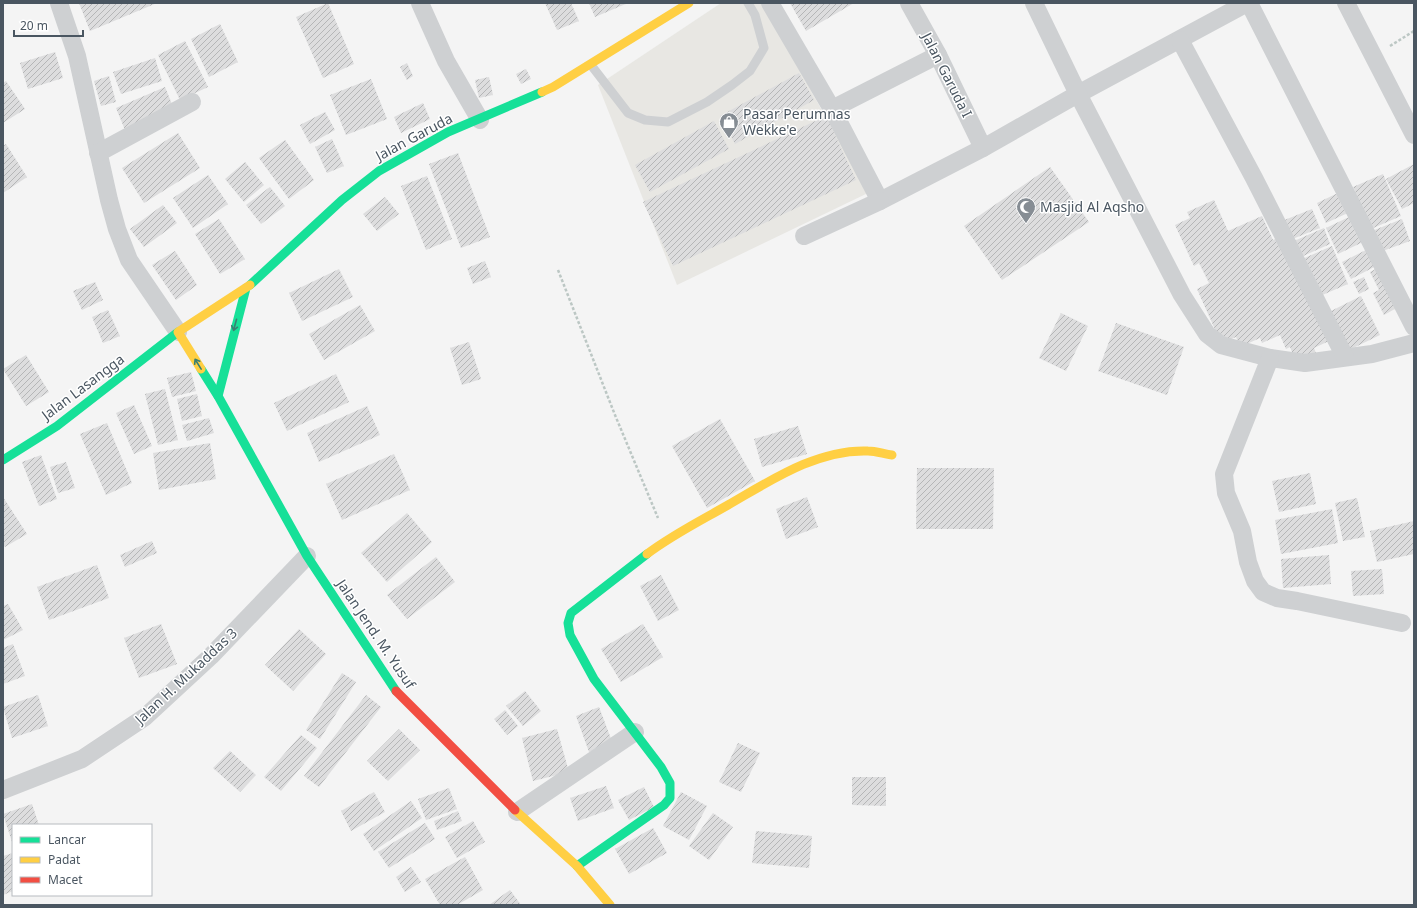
<svg xmlns="http://www.w3.org/2000/svg" width="1417" height="908" font-family="'Noto Sans',sans-serif">
<defs>
<pattern id="building-hatch" width="6" height="6" patternUnits="userSpaceOnUse"><rect width="6" height="6" fill="#ddddde"/><path d="M-1 1l2-2M0 6l6-6M5 7l2-2" fill="none" stroke="#b5b6b7"/></pattern>
</defs>
<rect width="100%" height="100%" fill="#f4f4f4"/>
<!-- commercial -->
<polygon fill="#e8e7e3" points="721,3 762,3 868,193 677,285 598,85"/>
<!-- building -->
<g fill="url(#building-hatch)">
<polygon points="79,3 157,3 90,31"/>
<polygon points="328,3 354,64 323,78 296,17"/>
<polygon points="545,3 571,3 579,21 557,30"/>
<polygon points="589,3 628,3 595,17"/>
<polygon points="790,3 854,3 806,31"/>
<polygon points="220,24 238,62 209,77 191,39"/>
<polygon points="185,41 208,87 180,100 158,55"/>
<polygon points="55,52 63,78 28,89 20,63"/>
<polygon points="155,58 162,81 121,94 113,72"/>
<polygon points="407,63 413,76 407,80 400,67"/>
<polygon points="526,69 531,79 521,84 516,74"/>
<polygon points="799,73 814,100 735,144 720,116"/>
<polygon points="109,76 116,102 101,106 94,81"/>
<polygon points="489,77 493,95 479,98 475,80"/>
<polygon points="371,79 387,119 346,135 330,95"/>
<polygon points="6,81 25,109 3,123 3,83"/>
<polygon points="165,87 174,109 125,130 116,108"/>
<polygon points="423,103 430,119 401,133 394,117"/>
<polygon points="325,112 335,130 310,144 300,125"/>
<polygon points="826,116 856,180 673,266 643,202"/>
<polygon points="714,121 729,149 650,192 635,165"/>
<polygon points="178,133 200,168 144,203 122,168"/>
<polygon points="332,139 344,166 327,173 315,147"/>
<polygon points="285,140 314,180 289,199 259,158"/>
<polygon points="6,144 27,177 3,193 3,146"/>
<polygon points="458,153 490,237 461,248 429,164"/>
<polygon points="245,162 264,185 244,202 225,179"/>
<polygon points="1414,164 1414,203 1402,209 1386,179"/>
<polygon points="1050,167 1089,222 1002,280 964,226"/>
<polygon points="1383,174 1401,216 1371,229 1353,187"/>
<polygon points="208,175 228,204 193,228 173,198"/>
<polygon points="427,176 452,239 426,250 401,186"/>
<polygon points="270,187 285,206 261,224 246,205"/>
<polygon points="1340,192 1350,212 1326,223 1317,203"/>
<polygon points="385,197 399,214 377,231 363,214"/>
<polygon points="1214,200 1228,231 1262,216 1273,240 1281,236 1329,341 1314,348 1316,353 1296,362 1290,347 1286,349 1280,335 1262,343 1260,338 1240,347 1236,337 1221,343 1197,289 1209,283 1199,263 1194,266 1175,225 1190,218 1187,212"/>
<polygon points="163,205 177,223 144,247 130,229"/>
<polygon points="1312,209 1320,228 1290,240 1282,221"/>
<polygon points="1351,216 1363,242 1338,254 1326,228"/>
<polygon points="219,219 245,259 220,274 195,234"/>
<polygon points="1402,219 1410,241 1380,252 1372,231"/>
<polygon points="1324,228 1330,244 1301,257 1294,241"/>
<polygon points="1332,246 1348,284 1320,296 1300,260"/>
<polygon points="1370,248 1378,265 1351,279 1342,262"/>
<polygon points="175,251 197,285 176,300 152,265"/>
<polygon points="485,261 491,277 473,284 467,268"/>
<polygon points="1381,266 1402,305 1384,315 1373,293 1379,290 1370,272"/>
<polygon points="339,269 353,297 302,321 289,293"/>
<polygon points="1364,277 1369,289 1359,294 1353,282"/>
<polygon points="95,282 103,300 82,310 73,291"/>
<polygon points="1361,296 1380,335 1349,350 1331,311"/>
<polygon points="360,305 375,331 324,360 309,334"/>
<polygon points="108,310 120,336 103,343 92,317"/>
<polygon points="1061,313 1088,326 1066,371 1039,358"/>
<polygon points="1116,323 1184,347 1167,395 1098,371"/>
<polygon points="469,342 481,379 462,385 450,348"/>
<polygon points="26,355 49,392 26,406 3,369"/>
<polygon points="191,372 196,391 172,397 167,378"/>
<polygon points="336,374 349,402 287,431 274,403"/>
<polygon points="165,389 178,440 158,445 145,394"/>
<polygon points="197,394 202,416 182,421 177,399"/>
<polygon points="134,405 152,446 134,454 116,413"/>
<polygon points="367,406 380,435 319,462 307,433"/>
<polygon points="209,418 214,433 187,441 182,425"/>
<polygon points="720,419 755,481 707,508 672,446"/>
<polygon points="107,423 132,483 106,495 80,434"/>
<polygon points="798,426 807,454 762,467 754,439"/>
<polygon points="210,443 216,479 159,490 153,453"/>
<polygon points="394,454 410,490 342,520 326,484"/>
<polygon points="41,455 57,499 39,506 22,462"/>
<polygon points="66,462 75,488 58,493 50,467"/>
<polygon points="917,468 994,468 993,529 916,529"/>
<polygon points="1310,473 1316,504 1279,512 1272,481"/>
<polygon points="3,497 27,534 5,547 3,545"/>
<polygon points="807,497 818,527 786,539 776,509"/>
<polygon points="1357,498 1365,537 1343,541 1335,503"/>
<polygon points="1332,509 1338,543 1281,554 1275,520"/>
<polygon points="407,513 432,542 387,582 361,553"/>
<polygon points="1414,521 1414,554 1377,562 1370,531"/>
<polygon points="152,541 157,553 125,567 120,555"/>
<polygon points="1329,555 1331,584 1283,588 1281,559"/>
<polygon points="436,557 455,582 407,619 387,595"/>
<polygon points="97,565 109,598 49,620 37,587"/>
<polygon points="1382,569 1384,594 1353,596 1351,571"/>
<polygon points="661,575 679,610 658,621 640,586"/>
<polygon points="8,604 23,630 3,640 3,606"/>
<polygon points="161,624 177,664 139,678 124,638"/>
<polygon points="643,624 663,657 621,682 601,649"/>
<polygon points="299,629 326,654 293,691 265,665"/>
<polygon points="13,644 25,676 3,684 3,648"/>
<polygon points="342,673 356,682 320,739 306,730"/>
<polygon points="525,691 541,711 523,726 506,706"/>
<polygon points="38,695 48,726 12,738 3,707"/>
<polygon points="366,695 381,707 319,787 304,776"/>
<polygon points="599,707 613,744 589,752 576,716"/>
<polygon points="505,710 518,726 507,735 494,719"/>
<polygon points="399,729 420,750 388,781 367,761"/>
<polygon points="557,729 569,772 533,781 522,738"/>
<polygon points="301,735 317,748 281,791 264,777"/>
<polygon points="738,743 760,753 741,792 719,782"/>
<polygon points="230,751 256,775 240,792 213,768"/>
<polygon points="852,777 886,777 886,806 852,805"/>
<polygon points="606,786 614,808 578,821 570,798"/>
<polygon points="644,787 654,807 629,820 618,800"/>
<polygon points="449,788 457,809 426,820 418,799"/>
<polygon points="374,792 385,812 351,831 341,811"/>
<polygon points="681,792 707,806 689,840 663,826"/>
<polygon points="411,801 422,818 374,851 363,834"/>
<polygon points="32,804 39,825 13,825 13,845 3,814"/>
<polygon points="458,811 462,821 437,830 434,821"/>
<polygon points="713,813 733,827 709,860 689,846"/>
<polygon points="473,821 485,842 457,858 445,837"/>
<polygon points="425,823 435,839 389,868 378,852"/>
<polygon points="653,828 667,853 629,874 615,849"/>
<polygon points="756,831 812,836 809,868 752,863"/>
<polygon points="13,853 13,891 3,895 3,856"/>
<polygon points="465,857 483,890 457,905 440,905 425,879"/>
<polygon points="411,867 421,882 405,892 396,877"/>
<polygon points="510,890 521,905 489,905"/>
</g>
<g fill="none" stroke-linecap="round" stroke-linejoin="round">
<!-- path -->
<g stroke="#bcc7c4" stroke-width="2.5" stroke-dasharray="3 2" stroke-linecap="butt">
<polyline points="1390,46 1414,31"/>
<polyline points="558,270 615,415 658,518"/>
</g>
<!-- lane -->
<polyline stroke="#ced0d2" stroke-width="9" points="591,65 628,113 645,120 668,122 707,102 732,85 750,71 764,48 755,15 748,3"/>
<!-- street -->
<g stroke="#ced0d2" stroke-width="18">
<polyline points="59,3 77,56 109,200 117,229 129,260 178,332"/>
<polyline points="420,3 446,61 480,120"/>
<polyline points="770,3 832,109 880,201 983,148 1078,94 1247,3"/>
<polyline points="909,3 938,55 983,148"/>
<polyline points="1034,3 1078,94 1182,295 1207,334 1221,345 1270,358 1305,363 1372,354 1414,343"/>
<polyline points="1249,3 1414,327"/>
<polyline points="1346,3 1414,135"/>
<polyline points="1180,40 1254,178 1345,357"/>
<polyline points="832,109 938,55"/>
<polyline points="98,153 192,102"/>
<polyline points="804,236 880,201"/>
<polyline points="1270,358 1224,474 1226,493 1242,531 1248,562 1255,581 1263,592 1277,598 1297,601 1402,623"/>
<polyline points="3,790 82,759 145,717 211,656 307,556"/>
<polyline points="517,812 635,732"/>
</g>
<!-- fast -->
<g stroke="#16e098" stroke-width="9">
<polyline points="250,285 342,200 379,171 448,132 542,92"/>
<polyline points="201,369 218,396 307,556 396,691"/>
<polyline points="218,396 246,288"/>
<polyline points="3,460 57,426 178,332"/>
<polyline points="577,866 664,805 670,798 670,783 661,767 594,679 570,635 568,623 571,613 647,554"/>
</g>
<!-- slow -->
<g stroke="#ffcf43" stroke-width="9">
<polyline points="542,92 553,87 689,3"/>
<polyline points="201,369 178,332 250,285"/>
<path d="M647 554C672 535 700 521 728 505 770 481 817 449 868 451 876 451 884 454 892 455"/>
<polyline points="515,810 577,866 610,905"/>
</g>
<!-- jam -->
<polyline stroke="#f24e42" stroke-width="9" points="396,691 515,810"/>
</g>
<!-- one-way arrows -->
<defs><path id="oneway-shaft" d="M-6 0H5M1.5-3L5.5 0L1.5 3" fill="none" stroke-width="1.6" stroke-linecap="round" stroke-linejoin="round"/></defs>
<g stroke="#3a7f72">
<use href="#oneway-shaft" transform="translate(235 325) rotate(105)"/>
<use href="#oneway-shaft" transform="translate(198 364) rotate(-122)"/>
</g>
<!-- icons -->
<defs>
<symbol id="shop-pin" viewBox="-11 -11 22 30"><path d="M0 17L-7.5 6A9.5 9.5 0 1 1 7.5 6Z" fill="#868d94" stroke="#fff"/><path d="M-5-2.5h2.3a2.7 3.5 0 0 1 5.4 0H5L5.5 6h-11ZM-1.5-2.5h3a1.5 2.3 0 0 0-3 0Z" fill="#fff"/></symbol>
<symbol id="mosque-pin" viewBox="-11 -11 22 30"><path d="M0 17L-7.5 6A9.5 9.5 0 1 1 7.5 6Z" fill="#868d94" stroke="#fff"/><path d="M3.5-4.9A6 6 0 1 0 3.5 4.9A5 5 0 1 1 3.5-4.9Z" fill="#fff"/></symbol>
</defs>
<g fill-rule="evenodd">
<use href="#shop-pin" x="718" y="111" width="22" height="30"/>
<use href="#mosque-pin" x="1015" y="196" width="22" height="30"/>
</g>
<g text-anchor="middle" stroke-width="3" stroke-linejoin="round" paint-order="stroke">
<!-- street labels -->
<g font-size="14" fill="#4a5661" stroke="#fff">
<text transform="translate(947 75) rotate(63)" y="5">Jalan Garuda I</text>
<text transform="translate(414 137) rotate(-28)" y="5">Jalan Garuda</text>
<text transform="translate(83 387) rotate(-37)" y="5">Jalan Lasangga</text>
<text transform="translate(376 634) rotate(56)" y="5">Jalan Jend. M. Yusuf</text>
<text transform="translate(186 676) rotate(-43)" y="5">Jalan H. Mukaddas 3</text>
</g>
<!-- poi labels -->
<g font-size="14" fill="#4a5661" stroke="#fff" text-anchor="start">
<text x="743" y="119">Pasar Perumnas<tspan x="743" dy="16">Wekke'e</tspan></text>
<text x="1040" y="212">Masjid Al Aqsho</text>
</g>
</g>
<!-- border -->
<rect width="1417" height="908" fill="none" stroke="#4a5661" stroke-width="8"/>
<!-- legend -->
<rect x="12" y="824" width="140" height="72" fill="#ffffff" stroke="#b7bbc0"/>
<rect x="20" y="837" width="20" height="6" fill="#16e098" stroke="#b7bbc0"/>
<text x="48" y="844" font-size="12" fill="#4a5661">Lancar</text>
<rect x="20" y="857" width="20" height="6" fill="#ffcf43" stroke="#b7bbc0"/>
<text x="48" y="864" font-size="12" fill="#4a5661">Padat</text>
<rect x="20" y="877" width="20" height="6" fill="#f24e42" stroke="#b7bbc0"/>
<text x="48" y="884" font-size="12" fill="#4a5661">Macet</text>
<!-- scale -->
<path d="M14 30v6h69v-6" fill="none" stroke="#4a5661" stroke-width="2"/>
<text x="20" y="30" font-size="12" fill="#4a5661" stroke="#ffffff" stroke-width="3" paint-order="stroke">20 m</text>
</svg>
